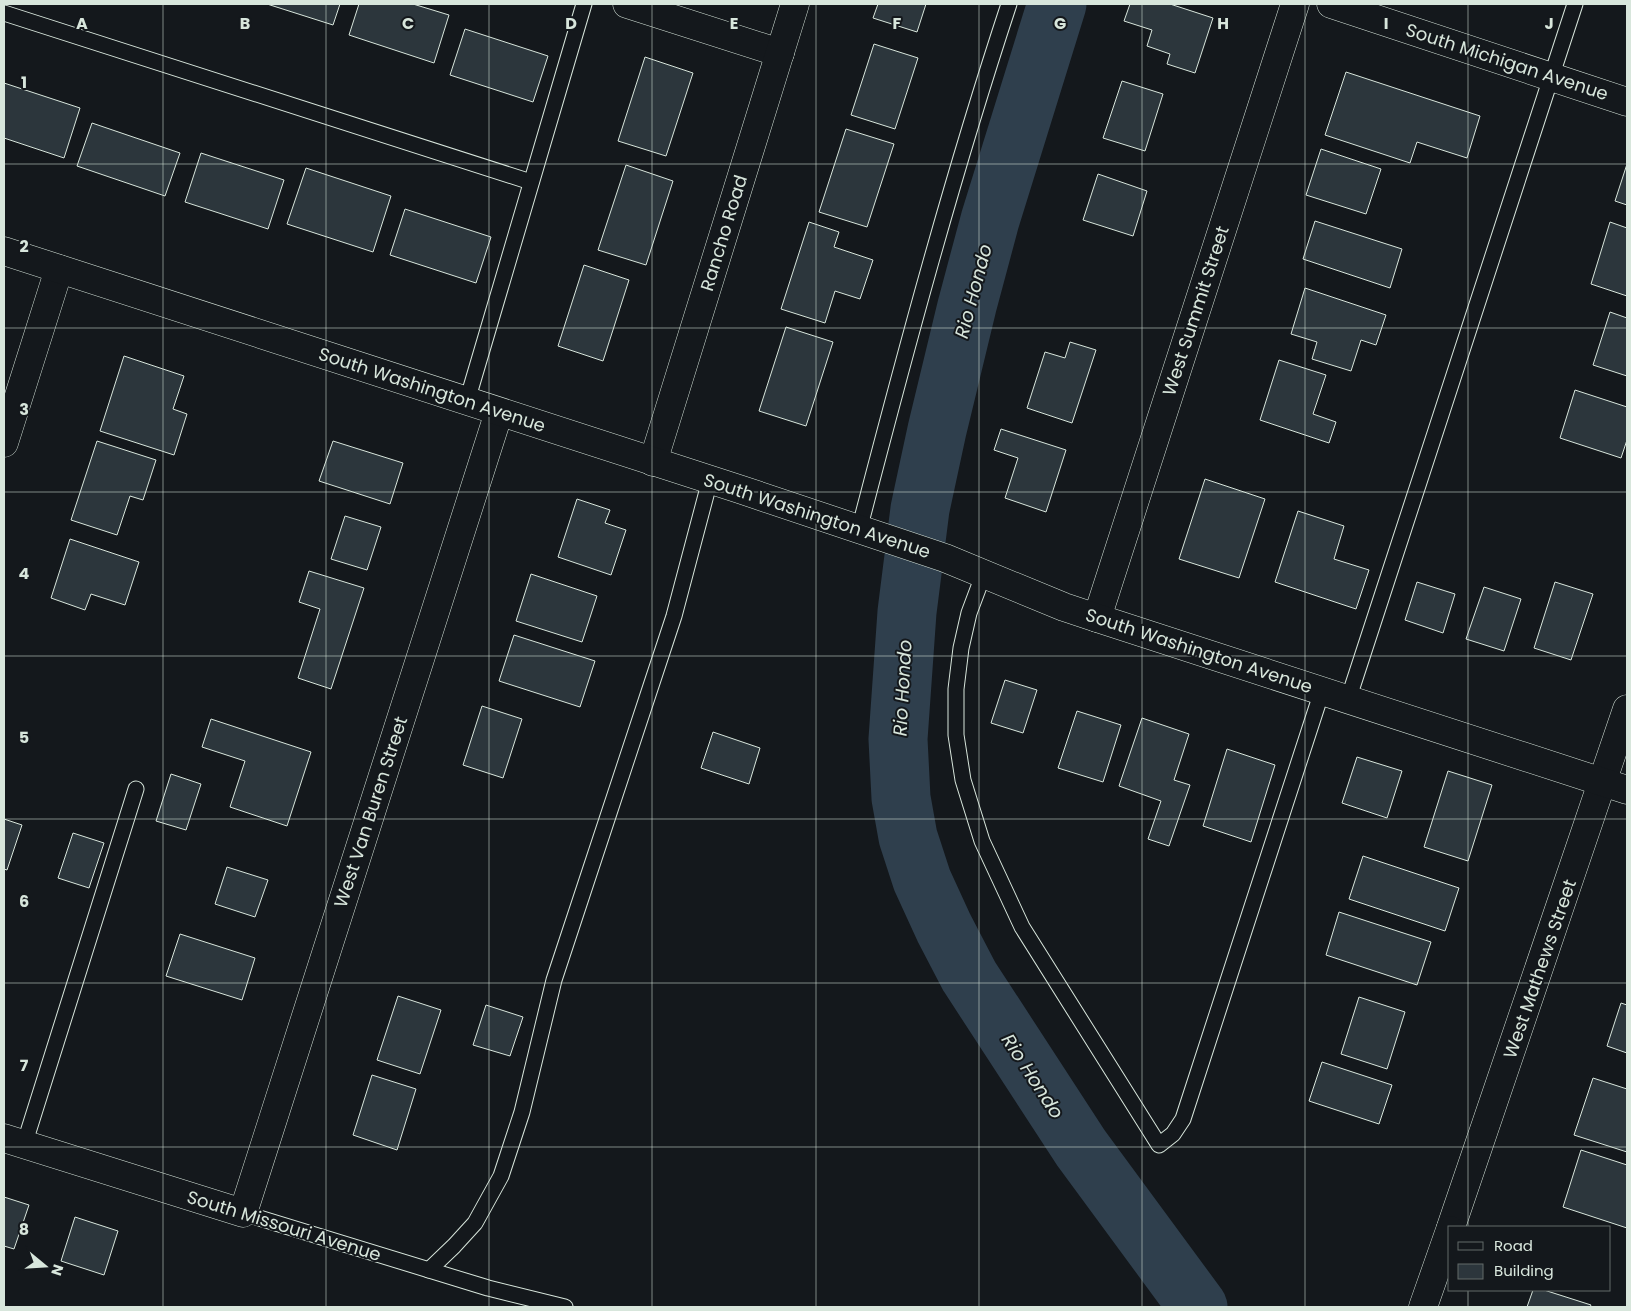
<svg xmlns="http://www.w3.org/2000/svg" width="1631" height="1311" font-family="Poppins,sans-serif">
<rect width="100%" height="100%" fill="#14181c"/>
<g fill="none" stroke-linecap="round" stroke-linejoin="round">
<!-- river -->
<polyline stroke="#2f3f4d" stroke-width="59" points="1057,4 990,220 967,306 937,430 920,509 907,612 898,739 901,798 908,837 922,880 944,928 969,976 1081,1148 1198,1307"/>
</g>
<!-- building -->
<g fill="#2c363c" stroke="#d8e6dc">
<polygon points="267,4 340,4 333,25"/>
<polygon points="359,4 413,4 449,15 434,63 349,35"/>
<polygon points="878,4 926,4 917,32 873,18"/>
<polygon points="1130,4 1170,4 1213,18 1195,73 1167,64 1170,54 1147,46 1152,30 1124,21"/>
<polygon points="465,29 548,56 533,102 450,75"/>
<polygon points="874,44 918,58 895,129 851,115"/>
<polygon points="645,57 693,73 666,156 618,141"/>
<polygon points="1346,72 1480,116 1467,158 1417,142 1410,163 1325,135"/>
<polygon points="1122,81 1163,94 1145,151 1103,138"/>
<polygon points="4,83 80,108 64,158 4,138"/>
<polygon points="92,123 180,153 165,196 77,166"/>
<polygon points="846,129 894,144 867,227 819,212"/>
<polygon points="1321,149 1381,169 1366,214 1306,195"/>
<polygon points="201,153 284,180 268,229 185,202"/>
<polygon points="1627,164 1627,205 1615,201"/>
<polygon points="626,165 673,181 646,265 598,250"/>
<polygon points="306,168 391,196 373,252 287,224"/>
<polygon points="1098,174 1147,191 1133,236 1083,220"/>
<polygon points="405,209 491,237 476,283 390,255"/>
<polygon points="1315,221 1402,249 1390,288 1303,259"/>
<polygon points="809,222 839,232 834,247 873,260 860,299 835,291 825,323 781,309"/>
<polygon points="1610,222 1627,228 1627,296 1591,284"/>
<polygon points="584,265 629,280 603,361 558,346"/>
<polygon points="1305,288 1386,315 1376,345 1361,340 1351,371 1312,359 1317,342 1291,334"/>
<polygon points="1610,312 1627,318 1627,376 1593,365"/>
<polygon points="786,327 833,342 806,426 759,411"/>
<polygon points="1070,342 1096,350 1072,423 1027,408 1045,352 1065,358"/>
<polygon points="124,356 184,376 173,409 187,414 174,455 100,431"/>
<polygon points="1279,360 1326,375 1313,414 1336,422 1329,443 1260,420"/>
<polygon points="1575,390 1627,407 1627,440 1621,458 1560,438"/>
<polygon points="1001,429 1066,450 1046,512 1005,498 1018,458 994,450"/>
<polygon points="97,441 156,460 143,500 130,496 117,535 71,520"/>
<polygon points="333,441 403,463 390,504 319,481"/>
<polygon points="1205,479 1265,499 1239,578 1179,559"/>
<polygon points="577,499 610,510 605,523 626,530 611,575 558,557"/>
<polygon points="1298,511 1344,526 1334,559 1369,570 1356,609 1275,582"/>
<polygon points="345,516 381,527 367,570 331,559"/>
<polygon points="70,539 139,562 125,605 91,594 85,610 51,598"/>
<polygon points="309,571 364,588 331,689 298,678 320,609 299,602"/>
<polygon points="531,574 597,596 582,642 516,621"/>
<polygon points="1417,582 1455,594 1443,633 1405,620"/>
<polygon points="1555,582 1593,594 1571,660 1534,648"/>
<polygon points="1484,587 1521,599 1504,651 1466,639"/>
<polygon points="514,635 595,661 580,707 499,681"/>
<polygon points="1005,680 1037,690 1023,733 991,723"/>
<polygon points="482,706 522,719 503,778 463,765"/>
<polygon points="1077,711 1121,725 1103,782 1058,768"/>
<polygon points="1142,718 1189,734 1174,780 1190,785 1169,846 1148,839 1161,801 1119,786"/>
<polygon points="211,719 311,752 287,826 230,807 245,761 202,747"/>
<polygon points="713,732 760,748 749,784 701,768"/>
<polygon points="1227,749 1275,765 1251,842 1203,826"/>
<polygon points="1357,757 1402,771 1387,818 1342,803"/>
<polygon points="1448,771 1492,785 1468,861 1424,847"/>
<polygon points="171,774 201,784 186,830 156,821"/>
<polygon points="4,819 22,825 7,870 4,869"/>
<polygon points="73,833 104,843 89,888 58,878"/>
<polygon points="1363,856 1459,888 1445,931 1349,899"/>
<polygon points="227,867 268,880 255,917 215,904"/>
<polygon points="1339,912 1431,942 1417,985 1326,955"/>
<polygon points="180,934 255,958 242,1000 166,976"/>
<polygon points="398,996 441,1010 420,1074 377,1060"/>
<polygon points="1359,997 1405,1012 1387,1069 1341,1054"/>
<polygon points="1621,1003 1627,1005 1627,1053 1607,1046"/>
<polygon points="486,1005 523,1017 510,1056 473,1045"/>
<polygon points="1322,1062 1392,1085 1379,1124 1309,1101"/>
<polygon points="372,1075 416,1089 397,1150 353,1135"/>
<polygon points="1593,1078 1627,1089 1627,1152 1574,1135"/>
<polygon points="1581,1150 1627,1165 1627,1228 1563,1207"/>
<polygon points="4,1197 29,1205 14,1249 4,1246"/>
<polygon points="75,1217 118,1231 104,1275 61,1261"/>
<polygon points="1533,1290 1544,1290 1591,1305 1590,1307 1527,1307"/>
</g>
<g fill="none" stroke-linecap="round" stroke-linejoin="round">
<defs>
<g id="lane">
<polyline points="4,13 531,182"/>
<polyline points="467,401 584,4"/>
<path d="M859 530C905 353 952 177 1009 4"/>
<polyline points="984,573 969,613 961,648 956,689 956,735 963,780 982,841 1022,927 1159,1145 1173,1134 1183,1119 1322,691"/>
<polyline points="1348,700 1575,4"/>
<polyline points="24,1145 136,789"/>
<polyline points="243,1213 488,1288 565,1307"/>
<polyline points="429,1270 454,1246 475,1223 501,1176 522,1112 554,980 674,616 710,480"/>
</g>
<g id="street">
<polyline points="627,4 780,53"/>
<polyline points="1331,4 1627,102"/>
<polyline points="4,443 59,269"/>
<polyline points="653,462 795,4"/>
<polyline points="1097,618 1295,4"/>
<polyline points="4,1138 243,1213 499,412"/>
<polyline points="1451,1227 1627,709"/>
<polyline points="1423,1307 1450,1230"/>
</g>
<polyline id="secondary" points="4,251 739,489 945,558 1064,607 1097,618 1627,790"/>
</defs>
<!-- lane casing -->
<use href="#lane" stroke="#d8e6dc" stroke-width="17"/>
<!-- street casing -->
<use href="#street" stroke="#d8e6dc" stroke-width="29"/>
<!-- secondary casing -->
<use href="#secondary" stroke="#d8e6dc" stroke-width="29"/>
<!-- lane -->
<use href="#lane" stroke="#14181c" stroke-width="15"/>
<!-- street -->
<use href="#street" stroke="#14181c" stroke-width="28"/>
<!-- secondary -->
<use href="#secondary" stroke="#14181c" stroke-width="28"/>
</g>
<!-- grid -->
<path fill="none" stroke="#d8e6dc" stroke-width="1" stroke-opacity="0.55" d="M163 4V1307M326 4V1307M489 4V1307M652 4V1307M816 4V1307M979 4V1307M1142 4V1307M1305 4V1307M1468 4V1227M4 164H1627M4 328H1627M4 492H1627M4 656H1627M4 819H1627M4 983H1627M4 1147H1627M1468 1290V1307"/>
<g text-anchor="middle" stroke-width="4" stroke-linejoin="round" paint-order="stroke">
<!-- street labels -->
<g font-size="18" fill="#d8e6dc" stroke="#14181c">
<text transform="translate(1507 62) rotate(18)" y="6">South Michigan Avenue</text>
<text transform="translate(724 233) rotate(-73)" y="6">Rancho Road</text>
<text transform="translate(1196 311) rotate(-72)" y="6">West Summit Street</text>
<text transform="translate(432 390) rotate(18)" y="6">South Washington Avenue</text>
<text transform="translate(817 516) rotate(18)" y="6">South Washington Avenue</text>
<text transform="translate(1199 651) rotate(18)" y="6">South Washington Avenue</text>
<text transform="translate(371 812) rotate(-72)" y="6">West Van Buren Street</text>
<text transform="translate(1540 969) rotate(-71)" y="6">West Mathews Street</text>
<text transform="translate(284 1226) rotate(17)" y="6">South Missouri Avenue</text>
</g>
<!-- water labels -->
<g font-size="19" font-style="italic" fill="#d8e6dc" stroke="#14181c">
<text transform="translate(973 291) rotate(-75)" y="7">Rio Hondo</text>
<text transform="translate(902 688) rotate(-87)" y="7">Rio Hondo</text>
<text transform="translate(1033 1076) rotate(57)" y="7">Rio Hondo</text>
</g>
</g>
<g font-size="16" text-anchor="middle" font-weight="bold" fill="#d8e6dc" stroke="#14181c" stroke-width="4" stroke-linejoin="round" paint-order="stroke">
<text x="82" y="29">A</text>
<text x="245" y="29">B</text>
<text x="408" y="29">C</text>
<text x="571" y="29">D</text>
<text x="734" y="29">E</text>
<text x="897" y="29">F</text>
<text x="1060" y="29">G</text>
<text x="1223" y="29">H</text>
<text x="1386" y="29">I</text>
<text x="1549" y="29">J</text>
<text x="24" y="88">1</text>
<text x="24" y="252">2</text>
<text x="24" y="415">3</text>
<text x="24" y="579">4</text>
<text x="24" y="743">5</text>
<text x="24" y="907">6</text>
<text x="24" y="1071">7</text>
<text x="24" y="1235">8</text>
</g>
<!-- border -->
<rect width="1631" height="1311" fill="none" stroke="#d8e6dc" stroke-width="10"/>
<!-- legend -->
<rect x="1448" y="1226" width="162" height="65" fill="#14181c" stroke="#626a69"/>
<rect x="1458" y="1242" width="25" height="8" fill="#14181c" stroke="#626a69"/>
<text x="1494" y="1251" font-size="15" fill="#d8e6dc">Road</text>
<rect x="1458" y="1264" width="25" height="15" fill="#2c363c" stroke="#626a69"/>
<text x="1494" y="1276" font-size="15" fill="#d8e6dc">Building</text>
<!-- north arrow -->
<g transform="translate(45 1266) rotate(108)" stroke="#14181c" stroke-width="4" paint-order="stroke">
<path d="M0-4L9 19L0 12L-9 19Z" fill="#d8e6dc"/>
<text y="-8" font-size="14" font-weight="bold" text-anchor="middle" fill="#d8e6dc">N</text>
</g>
</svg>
